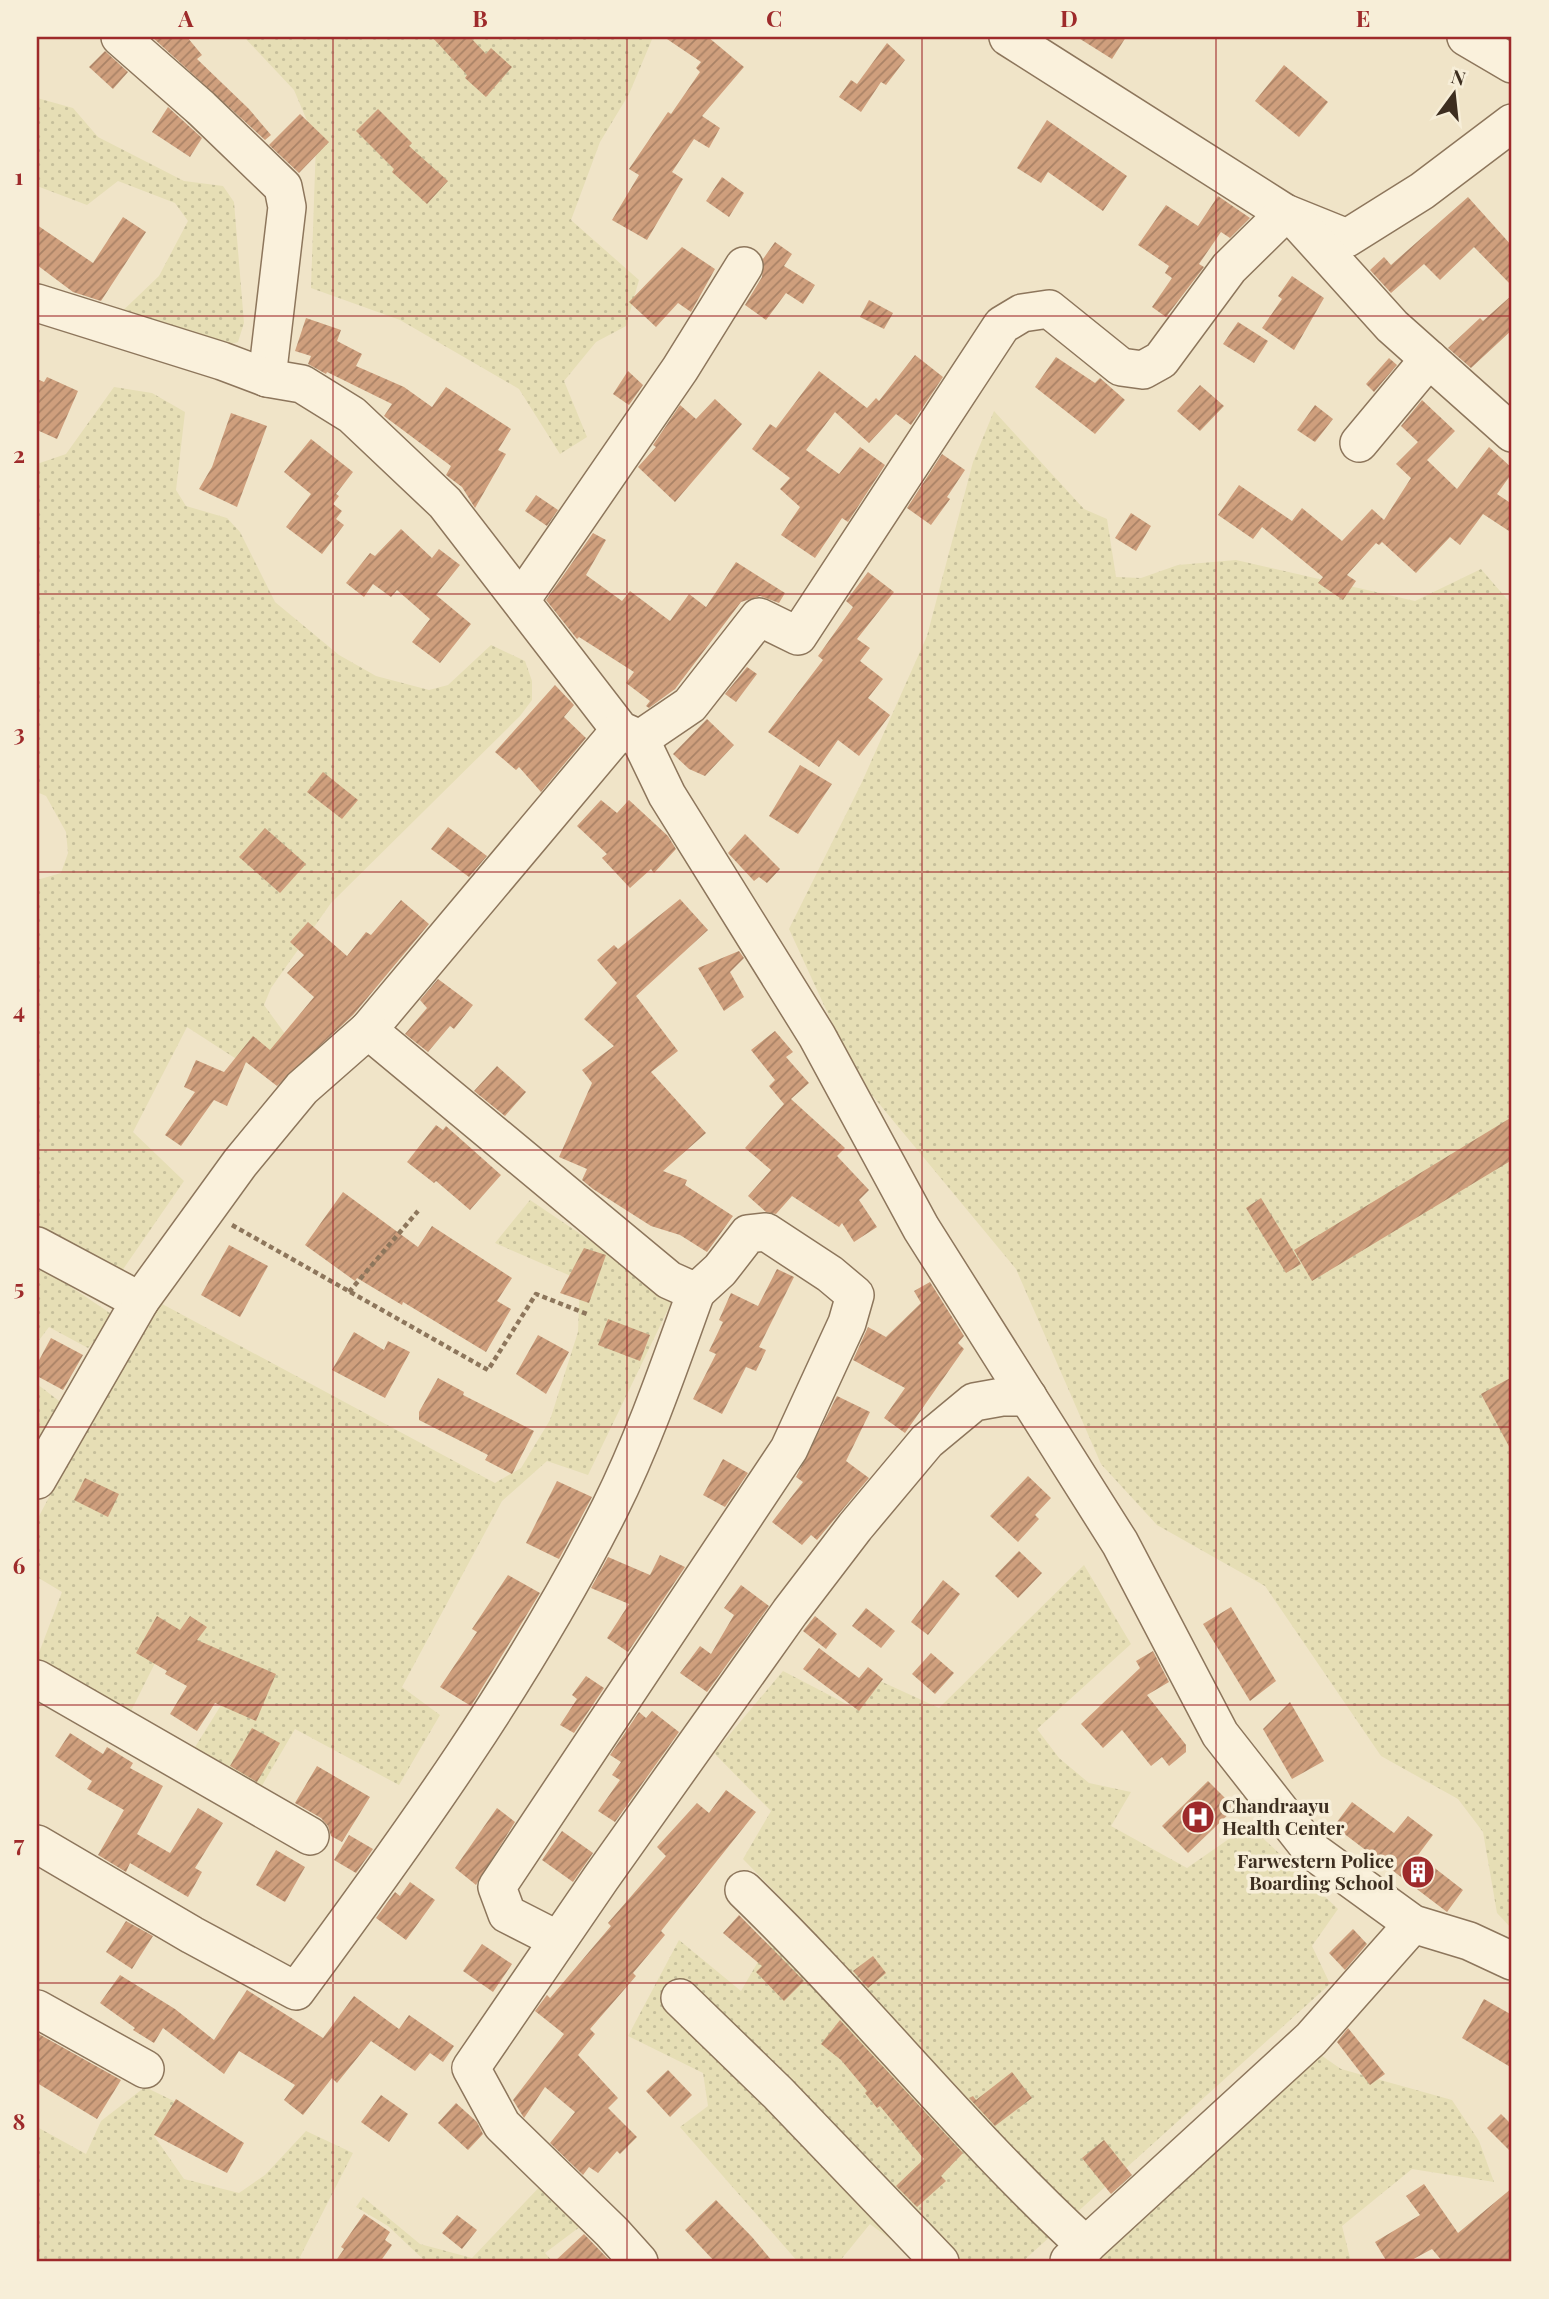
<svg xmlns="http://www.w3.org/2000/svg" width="1549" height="2299" font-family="'Playfair Display',serif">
<defs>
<pattern id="farmland-dots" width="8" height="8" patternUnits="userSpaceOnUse" patternTransform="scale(1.75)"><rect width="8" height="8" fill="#e6deb5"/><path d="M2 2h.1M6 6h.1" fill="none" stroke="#c6bf9b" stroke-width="1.8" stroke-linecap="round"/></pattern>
<pattern id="building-hatch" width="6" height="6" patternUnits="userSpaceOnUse" patternTransform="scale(1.75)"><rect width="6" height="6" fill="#cf9f7d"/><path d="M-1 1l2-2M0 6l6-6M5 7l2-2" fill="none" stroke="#a98266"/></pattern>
</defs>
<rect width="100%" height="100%" fill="#f0e4c8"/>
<!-- farmland -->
<g fill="url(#farmland-dots)">
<polygon points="244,37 653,37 629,94 600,142 571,220 639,280 626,326 596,342 564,381 587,437 560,454 519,389 400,320 311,288 316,142 294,90"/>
<polygon points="37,98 73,108 98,137 184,181 223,186 234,202 244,323 238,342 218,348 111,322 159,276 188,221 175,203 118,181 87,205 37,186"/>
<polygon points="114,387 152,393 185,412 176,490 186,506 227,518 240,532 275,602 339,655 376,676 429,690 448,685 491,645 525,661 532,681 532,700 520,716 331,903 271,988 264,1005 299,1053 286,1069 241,1062 187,1027 133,1132 184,1181 117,1278 37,1228 37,1166 40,1162 37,1151 37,1033 40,1019 37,1009 37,880 61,873 68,853 66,832 46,796 37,792 37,464 66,454"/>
<polygon points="994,411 1084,509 1107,519 1116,577 1141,578 1178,565 1236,560 1415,601 1481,569 1512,605 1512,1929 1497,1913 1483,1832 1458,1799 1381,1756 1265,1586 1157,1525 1101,1464 1016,1269 857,1077 789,929 862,782 927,636 973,462"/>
<polygon points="530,1200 674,1297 588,1475 547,1461 502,1501 402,1687 440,1715 399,1785 295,1729 260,1789 192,1752 231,1689 161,1651 130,1713 37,1658 62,1592 37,1577 37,1520 153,1299 495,1483 521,1468 550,1420 578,1332 580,1280 495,1243"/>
<polygon points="41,1267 116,1317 88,1348 49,1327 37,1343 37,1275"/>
<polygon points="37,1384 63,1404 37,1441"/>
<polygon points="1084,1565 1131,1644 1037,1729 1059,1758 1089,1783 1131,1792 1111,1826 1187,1868 1249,1825 1338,1909 1312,1946 1330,1984 1022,2262 921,2262 870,2224 839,2262 798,2262 680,2127 708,2106 703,2073 628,2036 679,1940 741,1991 790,1907 743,1859 771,1811 714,1753 783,1671 858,1710 878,1680 939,1708"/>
<polygon points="1315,2051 1341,2069 1452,2100 1479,2141 1494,2182 1412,2169 1342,2226 1351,2262 1094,2262"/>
<polygon points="145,2087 184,2106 154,2136 184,2179 239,2193 265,2175 306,2131 353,2153 300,2257 303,2262 37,2262 37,2177 39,2173 37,2171 37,2127 86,2154 101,2121"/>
<polygon points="546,2180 589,2220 545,2253 553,2262 426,2262 388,2226 356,2207 363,2197 420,2244 472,2258"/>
</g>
<!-- building -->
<g fill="url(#building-hatch)">
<polygon points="152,37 187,37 202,55 197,59 249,109 271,135 265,140"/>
<polygon points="432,37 470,37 486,54 491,48 512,67 486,97 465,78 467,75"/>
<polygon points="664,37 708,37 744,67 702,116 720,128 709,148 694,139 672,172 683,179 647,240 612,220 639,175 629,169 668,112 671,114 700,72 696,68 701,62"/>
<polygon points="1077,37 1126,37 1112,59"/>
<polygon points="887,43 905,60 886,85 881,82 861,112 839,97 851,80 857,84"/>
<polygon points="105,51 128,72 113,89 89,67"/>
<polygon points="1284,65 1328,102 1299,137 1255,101"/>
<polygon points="168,107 202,138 190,157 152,132"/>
<polygon points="378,109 412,143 409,146 448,181 427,204 392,172 394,169 356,131"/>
<polygon points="300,114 329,142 299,173 269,145"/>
<polygon points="1047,120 1127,176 1103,211 1048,172 1041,183 1017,168"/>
<polygon points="722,177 744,193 729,217 706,201"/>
<polygon points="1218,196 1250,218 1230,238 1221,232 1199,264 1204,267 1166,317 1152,307 1172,278 1165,273 1169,266 1138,245 1166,205 1198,226"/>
<polygon points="1468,197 1512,246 1512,286 1474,247 1440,280 1424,264 1391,293 1370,270 1384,257 1391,265"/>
<polygon points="123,217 146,232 101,301 73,292 37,265 37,225 93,263"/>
<polygon points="775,242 792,254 784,266 815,285 803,304 786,293 766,320 745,305 762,277 763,259"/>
<polygon points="682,247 715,269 691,312 678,303 656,327 629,302"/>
<polygon points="1292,276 1324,298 1294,350 1262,328 1282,299 1278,296"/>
<polygon points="1512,295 1512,330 1471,368 1448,348 1480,318 1483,321"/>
<polygon points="869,300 893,313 884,329 860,317"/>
<polygon points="306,318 341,330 337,341 362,354 356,366 404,387 432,407 446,387 511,429 498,450 506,454 475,508 462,487 446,475 451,466 384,416 392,404 327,372 326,374 308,364 311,356 295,351"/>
<polygon points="1238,322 1268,341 1254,363 1223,344"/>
<polygon points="915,355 943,377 911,425 896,414 869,443 835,412 806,450 839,474 860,447 885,465 848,522 842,518 815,558 781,535 800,507 780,489 790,478 752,449 770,424 776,428 819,371 867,408 876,398 879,401"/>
<polygon points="1056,357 1095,383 1100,378 1125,400 1095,434 1035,387"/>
<polygon points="1389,358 1397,365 1374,392 1366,384"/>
<polygon points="628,371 643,385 629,405 613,394"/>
<polygon points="47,377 78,391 57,439 37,430 37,379 44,382"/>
<polygon points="1200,385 1224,406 1200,431 1177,411"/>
<polygon points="715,399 742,424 675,502 638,467 656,447 653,445 680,405 696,419"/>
<polygon points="1422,400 1455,431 1427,460 1457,489 1489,447 1512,468 1512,473 1497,494 1512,504 1512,533 1483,514 1460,545 1450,537 1416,573 1382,542 1379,545 1376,543 1347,575 1356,581 1343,600 1318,583 1323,577 1262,527 1253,539 1218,515 1239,485 1292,521 1302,508 1342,541 1372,509 1384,520 1411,478 1396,464 1418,442 1401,426"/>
<polygon points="1315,405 1333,419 1315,442 1297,430"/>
<polygon points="231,413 267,426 237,507 199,489 212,467"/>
<polygon points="311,439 353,472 336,494 339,496 333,504 342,511 336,519 344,525 322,554 286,527 311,494 284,472"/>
<polygon points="942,454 965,470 947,497 950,499 931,525 907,508"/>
<polygon points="536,495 558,510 547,526 525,511"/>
<polygon points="1131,513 1151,526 1136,551 1115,538"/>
<polygon points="401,529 432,558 439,549 460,565 436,595 471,624 440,663 412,642 430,619 397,590 391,597 373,584 364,597 346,583 370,553 375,556"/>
<polygon points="593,533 606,540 586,575 622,601 630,591 670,621 689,594 706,607 736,562 785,593 779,603 760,596 741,602 675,689 649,708 646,706 650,701 626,683 634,672 579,637 577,639 546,600"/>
<polygon points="868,572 894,592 857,639 870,648 860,661 883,679 868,698 890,715 859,756 838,740 819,767 768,732 823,660 818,656 853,607 846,601"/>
<polygon points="747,667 757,674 736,702 725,694"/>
<polygon points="555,685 574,705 564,717 586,738 541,792 519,767 516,770 495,752"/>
<polygon points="707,719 734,745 705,776 689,769 673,754"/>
<polygon points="800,765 832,784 798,834 769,816"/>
<polygon points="323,772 358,800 342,819 307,792"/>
<polygon points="601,800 617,813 629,800 668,836 676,849 654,873 651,869 630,888 602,858 607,854 577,826"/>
<polygon points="448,827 487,856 469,877 431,849"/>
<polygon points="265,828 306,864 280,893 239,857"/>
<polygon points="745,834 780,869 767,883 759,877 754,881 728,853"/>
<polygon points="680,899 708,930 636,996 678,1051 651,1072 706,1133 663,1171 687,1180 685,1185 733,1216 707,1252 680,1235 651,1226 593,1189 582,1180 587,1169 559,1157 592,1083 582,1070 614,1046 584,1019 617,983 597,960 614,945 618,949"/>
<polygon points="401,900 429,924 353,1015 277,1086 246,1062 227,1106 214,1100 181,1146 165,1135 195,1092 184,1087 196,1060 224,1072 253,1036 270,1050 314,997 287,973 304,955 290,942 308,922 347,956 366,932 371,935"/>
<polygon points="739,951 744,958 730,972 744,997 724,1011 698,968"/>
<polygon points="438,979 473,1005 454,1029 450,1026 428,1052 405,1034 427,1008 420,1000"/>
<polygon points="775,1031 793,1052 786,1057 809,1083 791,1099 845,1148 837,1156 869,1190 859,1200 877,1227 854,1242 842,1223 839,1227 792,1196 776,1214 766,1212 748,1196 771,1170 745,1148 784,1104 769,1086 775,1080 751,1050"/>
<polygon points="497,1066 526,1092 505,1116 474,1091"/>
<polygon points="1512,1117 1512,1160 1312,1281 1294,1250"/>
<polygon points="436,1125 443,1130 446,1126 501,1175 470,1210 436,1181 434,1183 407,1162"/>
<polygon points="343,1192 418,1247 432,1226 512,1278 497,1301 511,1309 486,1352 403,1302 402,1305 357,1278 355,1281 305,1245"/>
<polygon points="1261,1198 1301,1264 1286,1273 1246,1208"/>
<polygon points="229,1245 268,1266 240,1317 201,1295"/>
<polygon points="584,1248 606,1255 589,1303 560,1293"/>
<polygon points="777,1269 794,1277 759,1347 766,1350 756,1371 746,1367 722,1414 693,1399 716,1354 709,1351 723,1322 719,1320 731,1293 758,1306"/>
<polygon points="930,1282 964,1336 958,1343 964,1349 905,1433 884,1418 905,1388 853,1360 868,1327 886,1337 921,1303 914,1291"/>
<polygon points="608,1319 650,1335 640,1361 598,1345"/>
<polygon points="354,1332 384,1350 388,1341 410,1352 385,1398 332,1370"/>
<polygon points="538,1335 569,1352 546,1394 516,1374"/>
<polygon points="51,1338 83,1355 63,1390 37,1376 37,1364"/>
<polygon points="1512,1377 1512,1452 1481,1394"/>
<polygon points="438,1378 464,1392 463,1395 534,1431 512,1474 485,1460 488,1455 419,1420 419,1412"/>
<polygon points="837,1396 870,1412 846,1461 869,1478 817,1540 811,1535 802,1545 772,1522 803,1482 796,1477"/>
<polygon points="723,1459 748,1473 725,1507 703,1495"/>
<polygon points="1028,1476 1051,1498 1035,1515 1039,1519 1018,1542 990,1516"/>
<polygon points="85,1478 119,1494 108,1517 74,1500"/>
<polygon points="557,1481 592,1497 559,1559 526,1543"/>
<polygon points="1019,1551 1042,1573 1018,1598 995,1576"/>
<polygon points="660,1555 685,1567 628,1652 607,1638 629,1604 591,1588 608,1557 650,1575"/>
<polygon points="508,1575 540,1593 471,1706 440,1687 477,1632 472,1629"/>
<polygon points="943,1580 960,1594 928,1635 911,1622"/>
<polygon points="741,1585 769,1606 707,1692 680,1673 700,1646 711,1654 734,1615 724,1608"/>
<polygon points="1231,1607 1276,1681 1250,1701 1203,1624"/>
<polygon points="866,1608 895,1631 881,1648 852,1626"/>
<polygon points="157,1616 180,1630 190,1616 207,1627 197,1640 276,1674 256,1721 215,1703 197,1731 170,1714 187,1686 165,1674 167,1671 136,1653"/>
<polygon points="815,1616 837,1634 826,1649 803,1631"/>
<polygon points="819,1648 859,1678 868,1667 883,1679 859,1711 803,1669"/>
<polygon points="1153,1651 1169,1682 1147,1695 1186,1745 1186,1752 1169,1766 1162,1757 1151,1766 1122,1730 1103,1748 1081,1724 1140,1668 1136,1661"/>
<polygon points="931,1653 954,1673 935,1694 912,1674"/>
<polygon points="586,1676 604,1688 574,1733 560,1725 577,1699 572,1695"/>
<polygon points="1290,1702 1324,1761 1292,1779 1263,1729"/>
<polygon points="652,1711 679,1732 615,1822 598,1811 620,1780 612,1775 621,1762 610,1755 639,1712 646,1718"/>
<polygon points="252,1728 280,1743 257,1782 230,1766"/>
<polygon points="70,1733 103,1754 107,1747 133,1763 130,1768 163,1786 137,1834 170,1853 198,1808 223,1823 195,1868 202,1872 188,1897 130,1863 126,1872 98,1855 124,1810 87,1789 92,1781 55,1756"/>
<polygon points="317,1766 370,1797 342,1842 331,1836 328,1826 321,1818 295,1803"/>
<polygon points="1208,1781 1235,1808 1188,1853 1162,1826"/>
<polygon points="726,1790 756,1812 661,1931 665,1935 633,1973 636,1976 590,2029 595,2034 578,2055 618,2098 608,2108 637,2137 620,2154 617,2151 598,2173 589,2167 583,2175 550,2143 575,2112 545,2087 524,2118 513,2100 564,2034 535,2011 547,1995 550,1998 611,1926 608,1923 666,1856 657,1847 697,1803 709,1813"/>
<polygon points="1352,1802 1394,1833 1408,1816 1433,1835 1418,1855 1463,1890 1447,1912 1334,1826"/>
<polygon points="497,1808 515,1822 476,1885 455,1868"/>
<polygon points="562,1831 593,1853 573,1882 542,1860"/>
<polygon points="349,1835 373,1849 356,1873 334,1860"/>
<polygon points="276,1850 305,1867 285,1902 256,1885"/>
<polygon points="410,1882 435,1900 406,1940 376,1918 395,1892 400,1896"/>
<polygon points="739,1915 804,1981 784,2001 756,1972 762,1966 723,1933"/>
<polygon points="126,1921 153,1936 132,1969 106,1952"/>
<polygon points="1353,1929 1367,1944 1345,1970 1329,1953"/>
<polygon points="482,1944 512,1964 493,1992 463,1971"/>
<polygon points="873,1956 886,1973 868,1988 853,1971"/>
<polygon points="120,1975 175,2009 214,2040 247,1990 323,2038 354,1996 399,2029 409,2015 454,2046 443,2062 430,2053 415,2071 371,2041 337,2083 332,2078 303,2115 284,2100 295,2085 239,2051 224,2074 163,2028 154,2043 133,2030 135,2028 100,2003"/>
<polygon points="1484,1999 1512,2015 1512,2068 1462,2038"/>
<polygon points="840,2020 963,2153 941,2176 946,2181 917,2207 896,2186 924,2159 880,2106 877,2108 865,2093 867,2091 841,2060 821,2044"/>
<polygon points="1348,2028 1385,2074 1370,2085 1337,2042"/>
<polygon points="37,2033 121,2080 97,2119 37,2083"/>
<polygon points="668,2070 692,2095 670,2117 646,2091"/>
<polygon points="1012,2072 1032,2098 995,2126 969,2098 973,2096 976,2100"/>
<polygon points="381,2095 408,2114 389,2142 361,2122"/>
<polygon points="176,2099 244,2143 227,2173 154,2135"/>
<polygon points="456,2103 477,2122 483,2134 468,2150 438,2123"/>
<polygon points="1501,2114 1512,2125 1512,2153 1487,2128"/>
<polygon points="1104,2140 1132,2175 1111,2194 1082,2158"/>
<polygon points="1424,2184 1458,2233 1512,2188 1512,2262 1443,2262 1432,2249 1408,2262 1387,2262 1375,2242 1420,2215 1406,2196"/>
<polygon points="716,2200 752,2237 773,2262 715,2262 685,2230"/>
<polygon points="364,2214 390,2232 385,2240 392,2245 380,2262 335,2262 344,2249 341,2247"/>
<polygon points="457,2215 477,2230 462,2249 442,2233"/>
<polygon points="584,2234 611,2262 554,2262"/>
</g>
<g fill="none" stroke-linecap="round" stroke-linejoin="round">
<defs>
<g id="minor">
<polyline points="120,37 201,108 283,187 287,207 267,378"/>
<polyline points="1008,37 1285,213 1347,238 1422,191 1512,123"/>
<polyline points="1466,37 1512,64"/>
<polyline points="1299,223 1392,326 1512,433"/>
<polyline points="37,303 222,361 267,378 302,384 352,415 445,503 620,730 640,739 667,795 817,1036 921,1228 1120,1543 1220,1734 1311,1850 1413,1924 1469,1941 1512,1961"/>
<polyline points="1359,443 1429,359"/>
<polyline points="521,600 680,369 744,266"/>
<polyline points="640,739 690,705 759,617 798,636 1002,325 1022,313 1049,309 1121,367 1143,370 1161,360 1229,268 1285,213"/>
<polyline points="368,1030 620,730"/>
<polyline points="37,1246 140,1301 37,1480"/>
<polyline points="140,1301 240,1163 302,1088 368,1030 669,1280 696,1292 720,1270 748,1234 766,1232 830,1274 855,1295 847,1323 789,1449 497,1887 507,1914 558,1940"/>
<polyline points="37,1679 310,1836"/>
<path d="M37 1844 192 1935 296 1991C410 1837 523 1680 610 1508 644 1440 670 1364 696 1292"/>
<path d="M744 1890C863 2005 965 2135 1086 2246"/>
<polyline points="680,1998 778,2093 940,2262"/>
<polyline points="37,2009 145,2069"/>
<polyline points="1069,2261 1311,2039 1413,1924"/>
<polyline points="639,2262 612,2232 502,2125 471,2068 601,1878 790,1612 855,1527 927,1441 974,1402 1002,1397 1028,1397"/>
</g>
</defs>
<!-- minor casing -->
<use href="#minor" stroke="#8d765c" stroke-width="40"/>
<!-- path -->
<g stroke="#8d765c" stroke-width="4.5" stroke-dasharray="5 3.5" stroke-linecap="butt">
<polyline points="232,1225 488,1370 536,1294 587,1314"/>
<polyline points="349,1292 418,1211"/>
</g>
<!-- minor -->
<use href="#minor" stroke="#faf1dc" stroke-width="37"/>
</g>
<!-- grid -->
<path fill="none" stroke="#9e2a2b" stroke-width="2" stroke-opacity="0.55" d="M333 37V2262M627 37V2262M922 37V2262M1216 37V2262M37 316H1512M37 594H1512M37 872H1512M37 1150H1512M37 1427H1512M37 1705H1512M37 1983H1512"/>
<!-- icons -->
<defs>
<symbol id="hospital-disc" viewBox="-11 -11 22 22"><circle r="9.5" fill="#9e2a2b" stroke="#f7eed8"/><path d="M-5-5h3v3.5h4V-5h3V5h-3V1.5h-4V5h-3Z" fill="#fff"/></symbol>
<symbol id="building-disc" viewBox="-11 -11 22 22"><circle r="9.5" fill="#9e2a2b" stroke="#f7eed8"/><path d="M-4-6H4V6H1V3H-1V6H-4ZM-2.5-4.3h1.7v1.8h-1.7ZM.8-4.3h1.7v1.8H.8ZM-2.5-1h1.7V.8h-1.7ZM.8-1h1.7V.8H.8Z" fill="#fff"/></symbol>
</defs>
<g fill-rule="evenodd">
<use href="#hospital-disc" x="1179" y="1798" width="38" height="38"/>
<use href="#building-disc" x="1399" y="1853" width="38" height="38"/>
</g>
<g text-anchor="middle" stroke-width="7" stroke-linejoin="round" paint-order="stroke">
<!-- poi labels -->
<g font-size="19" font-weight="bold" fill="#3d2e20" stroke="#f7eed8" text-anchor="start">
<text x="1222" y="1813">Chandraayu<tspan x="1222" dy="22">Health Center</tspan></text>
<text x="1394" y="1868" text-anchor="end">Farwestern Police<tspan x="1394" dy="22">Boarding School</tspan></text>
</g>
</g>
<!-- border -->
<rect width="1549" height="2299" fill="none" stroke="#f7eed8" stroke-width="77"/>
<!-- north arrow -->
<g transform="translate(1454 94) rotate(15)" stroke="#f7eed8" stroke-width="5" paint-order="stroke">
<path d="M0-5L12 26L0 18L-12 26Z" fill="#3d2e20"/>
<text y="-10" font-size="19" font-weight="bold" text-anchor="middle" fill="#3d2e20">N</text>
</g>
<rect x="38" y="38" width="1472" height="2222" fill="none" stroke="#9e2a2b" stroke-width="2.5"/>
<g font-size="23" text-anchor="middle" font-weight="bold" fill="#9e2a2b">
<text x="186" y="27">A</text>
<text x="480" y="27">B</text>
<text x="774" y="27">C</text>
<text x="1069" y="27">D</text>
<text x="1363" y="27">E</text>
<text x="19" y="185">1</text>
<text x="19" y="463">2</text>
<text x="19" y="741">3</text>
<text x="19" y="1019">4</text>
<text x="19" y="1296">5</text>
<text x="19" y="1574">6</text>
<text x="19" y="1852">7</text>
<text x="19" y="2130">8</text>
</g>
</svg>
